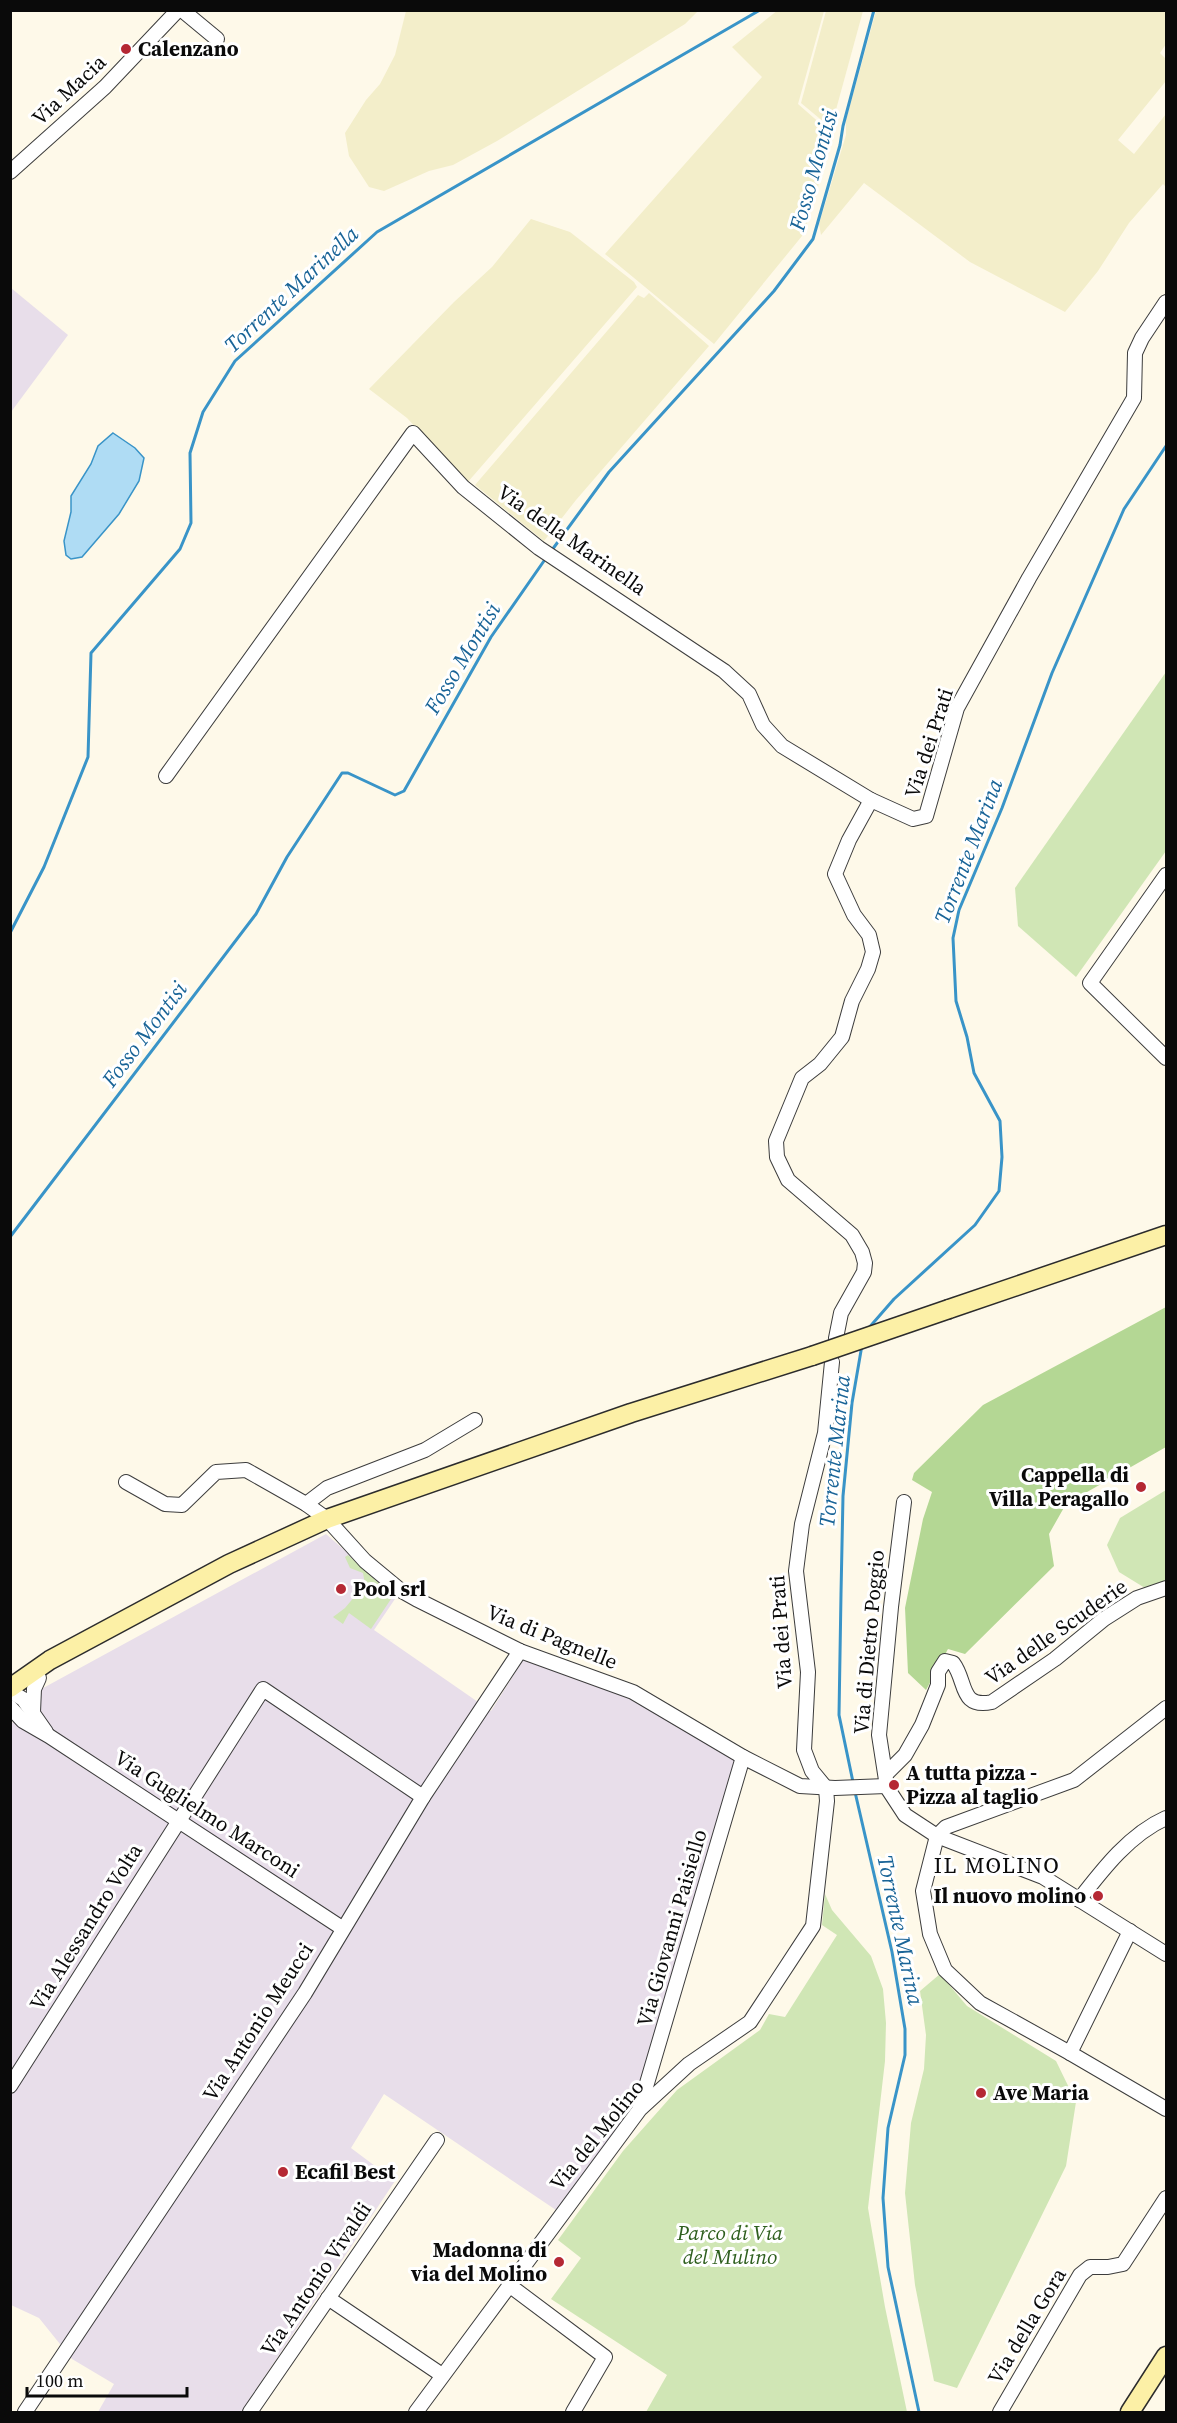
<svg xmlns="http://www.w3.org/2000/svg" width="1177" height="2423" font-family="'Source Serif 4',serif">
<rect width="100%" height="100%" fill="#fef9e9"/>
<!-- industrial -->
<g fill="#e8deea">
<polygon points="11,288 68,335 11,412"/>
<polygon points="326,1534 397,1596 374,1630 491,1711 523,1660 637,1700 737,1761 635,2104 556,2210 384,2094 351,2148 395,2181 241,2412 98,2412 114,2384 72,2359 39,2318 11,2305 10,1726 34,1693"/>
</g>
<!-- farmland -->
<g fill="#f3eeca">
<polygon points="778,10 824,11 798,104 830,132 815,201 802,236 714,344 605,254 762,77 732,47"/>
<polygon points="406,11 406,10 698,11 685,24 497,141 453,165 429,171 384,191 369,187 349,156 345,133 366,100 380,84 395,55"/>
<polygon points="826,11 863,11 831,128 801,103"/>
<polygon points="876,11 1166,11 1166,44 1160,53 1166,59 1166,81 1118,140 1134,154 1166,114 1166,187 1163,184 1129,223 1098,271 1065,312 970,262 864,183 821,235 819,224 846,135 846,120"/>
<polygon points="531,219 570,232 634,282 637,287 467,483 407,418 369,389 454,302 492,267"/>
<polygon points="649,293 709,346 576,500 544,541 475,485 638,295 644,298"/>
</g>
<!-- green -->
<g fill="#d0e6b5">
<polygon points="1166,672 1166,851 1076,977 1018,926 1015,888"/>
<polygon points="1166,1490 1166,1581 1145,1588 1119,1572 1107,1545 1120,1518"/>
<polygon points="348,1555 393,1596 371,1629 349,1613 343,1624 333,1617 345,1608 365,1584 363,1573 350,1568 345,1557"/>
<polygon points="825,1894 832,1910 871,1956 883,1989 886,2023 885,2061 868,2208 885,2307 907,2412 646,2412 667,2375 551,2299 581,2258 558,2240 623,2151 677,2090 760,2030 769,2014 785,2017 837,1935 822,1925"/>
<polygon points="940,1974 967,2006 1056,2061 1076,2102 1066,2166 957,2388 934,2381 915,2285 905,2193 911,2123 924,2069 926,2035 920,1991"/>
</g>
<!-- forest -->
<polygon fill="#b4d794" points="1166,1307 1166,1447 1066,1504 1049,1534 1054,1566 965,1654 948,1649 926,1690 908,1673 905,1608 923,1519 932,1492 912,1480 914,1473 983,1405"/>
<!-- water -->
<polygon fill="#afdcf4" stroke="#3994c8" stroke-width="1.5" points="113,433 135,448 144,458 139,481 119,514 82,557 71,559 66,555 64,541 71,512 71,496 91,464 98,446"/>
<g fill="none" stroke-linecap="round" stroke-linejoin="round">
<!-- stream -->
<g stroke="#3994c8" stroke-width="3">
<polyline points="552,550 609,472 774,291 813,239 840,145 843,126 874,10"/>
<polyline points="10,933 44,867 88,757 91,653 180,549 191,523 190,453 203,412 235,361 377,232 760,10"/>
<polyline points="10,1237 256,914 287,857 342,773 348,773 395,795 404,791 491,637 546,558"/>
<polyline points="867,1330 894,1299 975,1225 999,1191 1002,1157 1000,1121 974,1073 967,1037 956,1001 953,938 959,910 1002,808 1052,673 1124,509 1166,446"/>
<polyline points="853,1782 839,1715 841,1594 843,1496 852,1403 862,1345"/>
<polyline points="855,1792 892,1952 905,2029 905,2055 888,2128 883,2198 888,2267 919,2412"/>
</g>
<defs>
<g id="street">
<polyline points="182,10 217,39"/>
<polyline points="10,172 105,87 178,10"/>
<polyline points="166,776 413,433 463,487 539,548 724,671 749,694 763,725 782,746 871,800 913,819 926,816 957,708 1029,578 1134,398 1135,353 1142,338 1166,302"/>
<polyline points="1166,875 1090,983 1166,1058"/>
<polyline points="836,1338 841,1313 864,1272 865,1263 862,1252 852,1235 788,1180 777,1157 776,1141 802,1078 820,1064 842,1037 852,1001 868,969 873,952 869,935 854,915 835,874 849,840 871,800"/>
<polyline points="126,1482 165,1504 182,1505 216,1472 246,1470 306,1504 327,1519 365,1561 400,1590 416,1599 520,1651 633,1692 743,1757 800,1786 835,1788 886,1786"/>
<polyline points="306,1504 327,1488 425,1450 475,1420"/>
<polyline points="10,1691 23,1699 46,1732"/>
<polyline points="10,1707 23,1721 49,1736 342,1928"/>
<polyline points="33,1712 34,1689 39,1678"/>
<path d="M886 1774 905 1755 922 1725 938 1685V1672L945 1661 953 1663C967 1681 959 1709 992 1702L1055 1659 1104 1619 1137 1598 1166 1588"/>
<polyline points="886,1780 879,1735 891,1607 904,1502"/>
<polyline points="886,1786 905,1815 937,1836 1043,1877 1166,1954"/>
<polyline points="826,1788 812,1771 804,1750 808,1672 796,1571 802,1524 825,1433 832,1362"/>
<path d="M1079 1900C1103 1869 1130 1834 1166 1818"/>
<polyline points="1130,1931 1070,2053 980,2003 945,1970 930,1934 923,1891 937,1836 946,1827 1074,1780 1166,1708"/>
<polyline points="1070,2053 1166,2109"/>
<polyline points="10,2086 263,1689 423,1797"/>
<polyline points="640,2107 743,1757"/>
<polyline points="509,2285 605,2357 573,2412"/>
<polyline points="328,2298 442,2375"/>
<polyline points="25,2412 305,1993 423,1797 520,1651"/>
<polyline points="250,2412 437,2140"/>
<polyline points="416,2412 640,2109 689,2064 750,2022 813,1926 827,1801 826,1788"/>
<polyline points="1000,2412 1080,2275 1090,2267 1108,2267 1123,2264 1166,2198"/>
</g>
<g id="secondary">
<polyline points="949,1309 1166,1235"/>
<polyline points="10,1688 50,1660 229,1564 327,1519 631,1413 812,1356"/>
<polyline points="1130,2412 1166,2356"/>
</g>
</defs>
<!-- street casing -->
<use href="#street" stroke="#3d3d3d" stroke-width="16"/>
<!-- secondary casing -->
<use href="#secondary" stroke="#2c2c2c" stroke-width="21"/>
<!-- street -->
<use href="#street" stroke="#fff" stroke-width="14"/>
<!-- secondary -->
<use href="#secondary" stroke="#fcf0a6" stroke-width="18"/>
<defs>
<polyline id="secondary-bridge" points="812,1356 949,1309"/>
</defs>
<!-- secondary-bridge casing -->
<use href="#secondary-bridge" stroke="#2c2c2c" stroke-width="21" stroke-linecap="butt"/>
<!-- secondary-bridge -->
<use href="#secondary-bridge" stroke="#fcf0a6" stroke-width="18"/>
</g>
<!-- markers -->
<g fill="#b52834" stroke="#fff" stroke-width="2">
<circle cx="126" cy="49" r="6"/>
<circle cx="1141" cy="1487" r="6"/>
<circle cx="341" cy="1589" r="6"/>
<circle cx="894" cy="1785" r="6"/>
<circle cx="1098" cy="1896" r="6"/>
<circle cx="981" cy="2093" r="6"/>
<circle cx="283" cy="2172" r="6"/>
<circle cx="559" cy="2262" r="6"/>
</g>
<g text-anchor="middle" stroke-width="6" stroke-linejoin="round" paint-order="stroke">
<!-- poi labels -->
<g font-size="21" font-weight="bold" fill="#0a0a0a" stroke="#fff" text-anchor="start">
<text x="138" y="56">Calenzano</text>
<text x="1129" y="1482" text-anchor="end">Cappella di<tspan x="1129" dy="24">Villa Peragallo</tspan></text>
<text x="353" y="1596">Pool srl</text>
<text x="906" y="1780">A tutta pizza -<tspan x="906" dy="24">Pizza al taglio</tspan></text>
<text x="1086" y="1903" text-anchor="end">Il nuovo molino</text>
<text x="993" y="2100">Ave Maria</text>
<text x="295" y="2179">Ecafil Best</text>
<text x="547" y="2257" text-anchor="end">Madonna di<tspan x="547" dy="24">via del Molino</tspan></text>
</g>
<!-- street labels -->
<g font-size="21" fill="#0a0a0a" stroke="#fff">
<text transform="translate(69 90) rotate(-43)" y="7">Via Macia</text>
<text transform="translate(572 540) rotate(35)" y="7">Via della Marinella</text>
<text transform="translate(929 743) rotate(-72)" y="7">Via dei Prati</text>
<text transform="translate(781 1632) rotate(-94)" y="7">Via dei Prati</text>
<text transform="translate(1056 1632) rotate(-35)" y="7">Via delle Scuderie</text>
<text transform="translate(552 1637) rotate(22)" y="7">Via di Pagnelle</text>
<text transform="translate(869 1642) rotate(-85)" y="7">Via di Dietro Poggio</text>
<text transform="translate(207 1814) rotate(33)" y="7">Via Guglielmo Marconi</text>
<text transform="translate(86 1927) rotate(-58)" y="7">Via Alessandro Volta</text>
<text transform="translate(672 1928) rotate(-74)" y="7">Via Giovanni Paisiello</text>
<text transform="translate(258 2022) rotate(-57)" y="7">Via Antonio Meucci</text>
<text transform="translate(597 2135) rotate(-51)" y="7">Via del Molino</text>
<text transform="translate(316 2279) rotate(-56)" y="7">Via Antonio Vivaldi</text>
<text transform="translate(1027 2326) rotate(-59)" y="7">Via della Gora</text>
</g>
<!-- park labels -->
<g font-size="21" font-style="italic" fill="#2e5f1e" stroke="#fff">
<text x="730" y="2240">Parco di Via<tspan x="730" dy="24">del Mulino</tspan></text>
</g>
<!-- water labels -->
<g font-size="22" font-style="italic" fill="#196497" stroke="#fff">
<text transform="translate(813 170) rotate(-74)" y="8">Fosso Montisi</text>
<text transform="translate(291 289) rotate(-43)" y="8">Torrente Marinella</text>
<text transform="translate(462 658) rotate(-59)" y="8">Fosso Montisi</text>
<text transform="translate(968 851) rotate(-69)" y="8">Torrente Marina</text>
<text transform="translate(144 1034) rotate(-53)" y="8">Fosso Montisi</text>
<text transform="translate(834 1451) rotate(-84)" y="8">Torrente Marina</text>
<text transform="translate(901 1930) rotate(78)" y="8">Torrente Marina</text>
</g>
<!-- neighbourhood labels -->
<g font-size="22" letter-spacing="1.5" fill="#0a0a0a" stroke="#fff">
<text x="997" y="1873">IL MOLINO</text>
</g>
</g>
<!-- border -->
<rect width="1177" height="2423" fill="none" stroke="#0a0a0a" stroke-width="24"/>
<!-- scale -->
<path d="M27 2387v9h160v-9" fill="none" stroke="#0a0a0a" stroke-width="3"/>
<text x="36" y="2387" font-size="18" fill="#0a0a0a" stroke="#ffffff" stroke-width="4.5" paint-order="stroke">100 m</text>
</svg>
